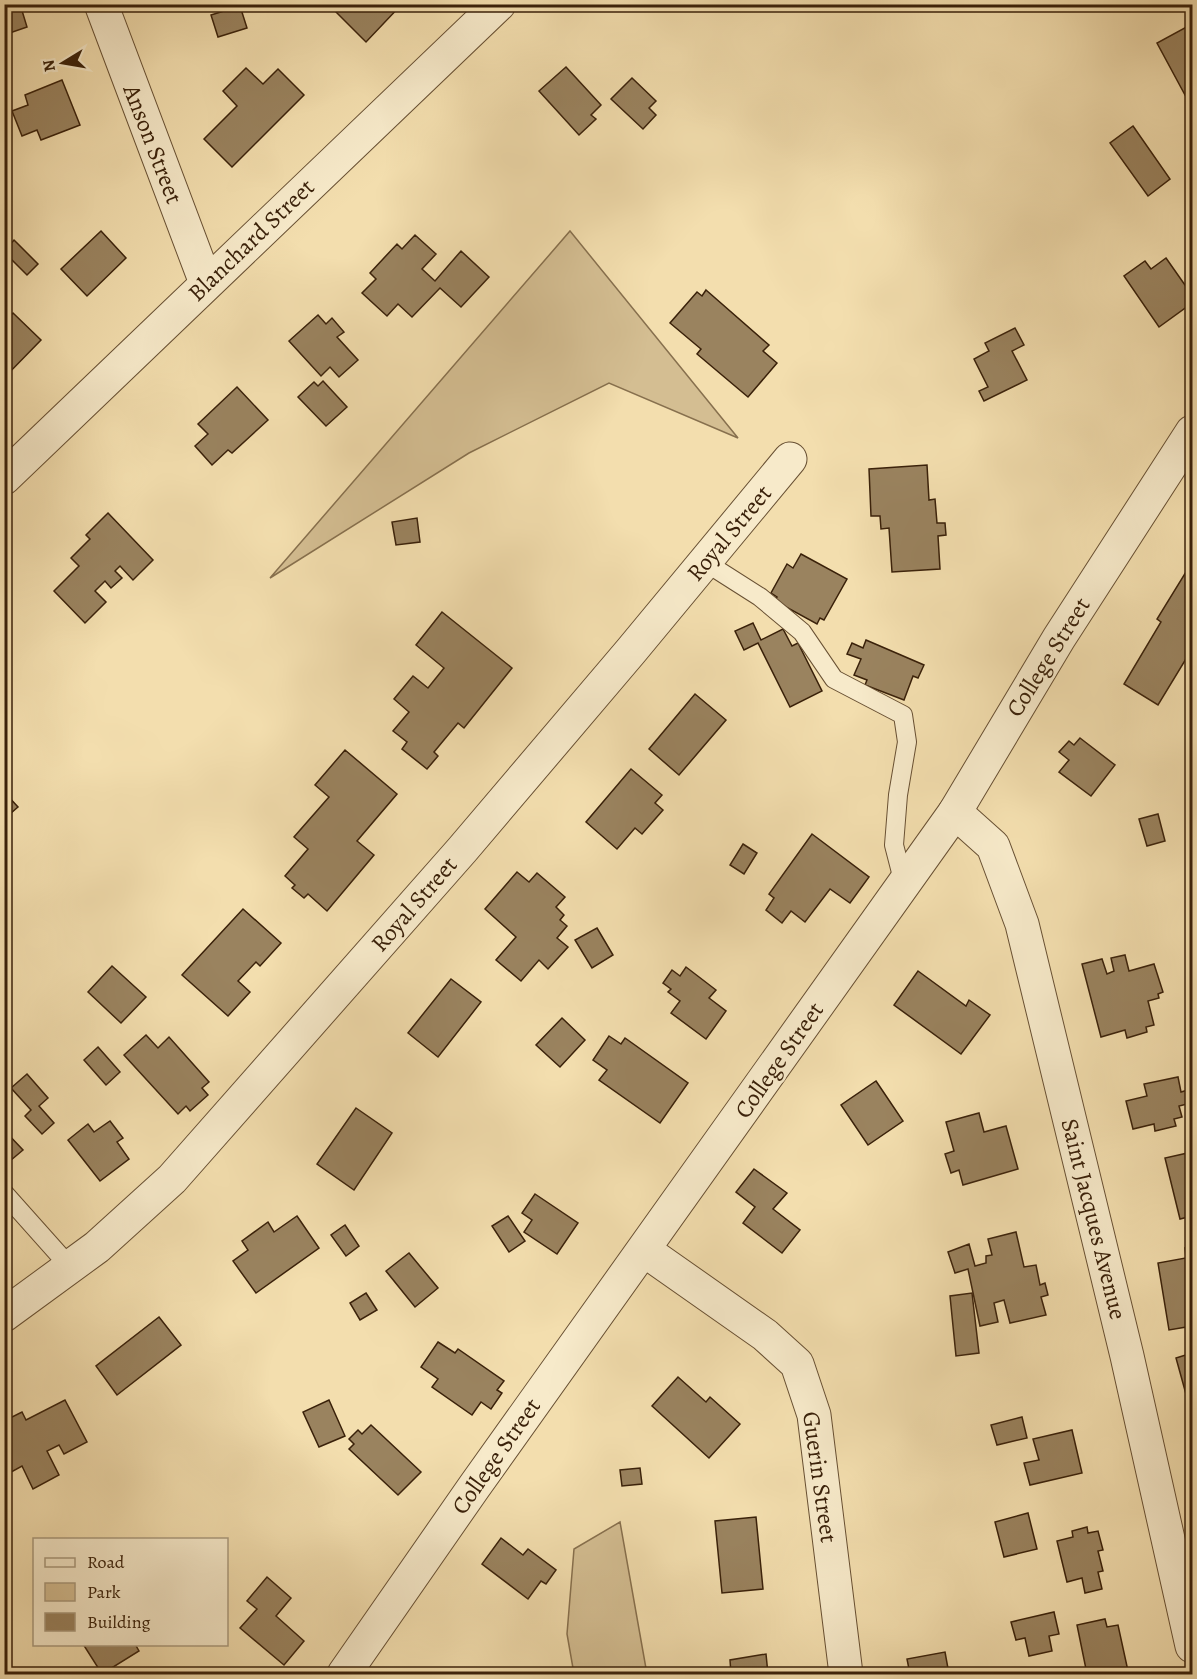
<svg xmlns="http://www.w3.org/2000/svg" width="1197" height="1679" font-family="Alegreya,serif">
<rect width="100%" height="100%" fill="#f3deae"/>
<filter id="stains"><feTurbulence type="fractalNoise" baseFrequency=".00333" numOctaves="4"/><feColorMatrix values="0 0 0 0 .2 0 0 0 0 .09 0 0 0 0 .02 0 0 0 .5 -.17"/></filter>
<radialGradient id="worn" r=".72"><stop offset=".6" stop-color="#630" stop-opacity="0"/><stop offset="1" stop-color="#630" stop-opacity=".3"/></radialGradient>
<!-- green -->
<g fill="#d4be92" stroke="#87704e" stroke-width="1.5">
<polygon points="570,231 738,438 609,383 469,453 270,578"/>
<polygon points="620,1522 647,1674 574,1674 567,1634 574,1549"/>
</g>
<!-- building -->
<g fill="#9a835f" stroke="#3a210a" stroke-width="1.5">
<polygon points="4,4 20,4 27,27 4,35"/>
<polygon points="343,4 402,4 366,42 336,12"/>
<polygon points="240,6 247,28 218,37 211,15"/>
<polygon points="1192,24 1192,108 1157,43"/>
<polygon points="566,67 601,105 591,115 596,119 579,135 539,91"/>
<polygon points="246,68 263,84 278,69 304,95 232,167 204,139 237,106 223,91"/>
<polygon points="632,78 656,101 649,108 656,115 643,129 611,99"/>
<polygon points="62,80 80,125 41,140 37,130 22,136 12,111 28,105 25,95"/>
<polygon points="1133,126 1170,179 1148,196 1110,143"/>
<polygon points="101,231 126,258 87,296 61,269"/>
<polygon points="415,235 436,254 422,269 435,281 461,251 489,277 461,307 440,288 412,317 398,304 387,316 362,293 376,279 370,273 397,244 402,249"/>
<polygon points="14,240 38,264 27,275 4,252"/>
<polygon points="1166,258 1192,295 1192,303 1159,327 1124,276 1145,261 1151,269"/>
<polygon points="706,290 769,345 763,351 777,363 748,397 697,354 701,349 670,323 697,292 702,296"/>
<polygon points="13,313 41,340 4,378 4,322"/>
<polygon points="318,315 326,324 332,318 344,332 337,337 358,360 339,377 330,367 321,376 289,341"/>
<polygon points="1015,328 1024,345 1012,351 1027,380 984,401 979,391 988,387 974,359 989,351 985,343"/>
<polygon points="323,381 347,407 326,426 298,397 314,382 318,386"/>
<polygon points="237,387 268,420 232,453 228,450 212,465 195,446 208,434 198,424"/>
<polygon points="927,465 929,500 935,499 937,523 945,523 946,535 938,536 940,569 892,572 889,528 881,529 880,516 871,516 869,469"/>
<polygon points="108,513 153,560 133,580 120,566 115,571 122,578 111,588 105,581 95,591 106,602 85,623 54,591 79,566 71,558 90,539 86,535"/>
<polygon points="417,518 420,542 396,545 392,522"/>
<polygon points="801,554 847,579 824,620 820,618 817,624 775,601 777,597 771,593 787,564 793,568"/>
<polygon points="1189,567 1192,569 1192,649 1158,705 1124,684 1161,622 1157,619"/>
<polygon points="442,612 512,668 464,728 458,723 434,752 438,756 427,769 402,749 407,742 393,731 409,712 394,699 413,676 428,688 444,668 416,645"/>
<polygon points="753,623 761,640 783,629 792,646 798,643 822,691 790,707 758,643 744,650 735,631"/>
<polygon points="866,640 924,665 918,678 913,676 904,700 865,685 867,680 854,675 861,659 847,654 852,643 863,648"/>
<polygon points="695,694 726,720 679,775 649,749"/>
<polygon points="1080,738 1115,765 1091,796 1059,772 1069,760 1059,752 1069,741 1074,745"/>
<polygon points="345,750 397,794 357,841 374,855 327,911 308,894 304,898 292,888 295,885 285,876 308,849 294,837 329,797 315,785"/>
<polygon points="631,769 662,795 655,803 663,810 642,834 635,828 617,849 586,822"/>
<polygon points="5,793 18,807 4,819 4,794"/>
<polygon points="1158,814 1165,841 1147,846 1139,819"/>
<polygon points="812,834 869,877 850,903 830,889 805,922 791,911 782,923 766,910 774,898 769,894"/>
<polygon points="743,844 757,853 744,874 730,865"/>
<polygon points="517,872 529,882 537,873 565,897 556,907 564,915 560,920 567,926 557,938 568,947 548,969 539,960 521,981 496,960 516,937 485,909"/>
<polygon points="243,909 281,943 260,966 256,962 238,981 250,992 228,1016 182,975"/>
<polygon points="597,928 613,955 592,968 575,940"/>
<polygon points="1125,955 1129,971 1154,964 1163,992 1158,994 1159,998 1148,1001 1154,1025 1146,1027 1147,1032 1127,1038 1125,1030 1101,1037 1082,964 1102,959 1107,974 1114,971 1111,958"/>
<polygon points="112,966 146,997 121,1023 88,992"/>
<polygon points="686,967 716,990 709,998 726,1011 706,1039 671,1013 680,1001 668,992 671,989 663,983 672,970 680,976"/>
<polygon points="918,971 966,1006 969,1000 990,1015 961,1054 894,1005"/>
<polygon points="451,979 481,1002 438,1057 408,1033"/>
<polygon points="562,1018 585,1040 560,1067 536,1045"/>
<polygon points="146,1035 158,1048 169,1037 209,1082 202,1088 208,1095 190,1111 186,1106 178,1114 124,1055"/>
<polygon points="609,1036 621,1044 625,1038 688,1083 660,1123 599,1080 607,1070 593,1060"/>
<polygon points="98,1047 120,1072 106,1085 84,1060"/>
<polygon points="27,1074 48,1098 39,1106 54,1123 42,1134 25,1116 31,1110 11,1088"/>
<polygon points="1178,1077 1181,1092 1188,1090 1191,1103 1179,1106 1182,1117 1174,1119 1176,1126 1155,1131 1154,1124 1133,1129 1126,1101 1147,1096 1144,1084"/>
<polygon points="876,1081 903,1121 868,1145 841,1105"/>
<polygon points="356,1108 392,1133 354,1190 317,1164"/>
<polygon points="979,1113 984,1132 1006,1126 1018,1169 963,1185 959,1170 951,1173 945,1154 954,1151 946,1122"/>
<polygon points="110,1121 123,1138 117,1142 129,1159 100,1181 68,1140 88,1124 94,1132"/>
<polygon points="5,1131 23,1150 4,1166 4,1132"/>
<polygon points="1192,1152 1192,1216 1180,1219 1165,1158"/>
<polygon points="754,1169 787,1193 773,1209 800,1230 782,1253 743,1223 755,1207 736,1192"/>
<polygon points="535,1194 578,1223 557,1254 524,1232 532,1220 522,1213"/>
<polygon points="297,1216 319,1248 256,1293 233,1261 248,1250 242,1241 268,1222 274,1232"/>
<polygon points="508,1216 525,1241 509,1252 492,1226"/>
<polygon points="345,1225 359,1246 346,1256 331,1235"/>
<polygon points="1016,1232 1024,1267 1036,1265 1040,1285 1045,1283 1048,1295 1041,1297 1046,1315 1010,1323 1004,1300 994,1303 998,1322 980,1326 968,1269 955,1273 948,1252 969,1244 975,1266 986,1263 986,1256 992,1255 988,1239"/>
<polygon points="1192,1247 1192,1326 1169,1330 1158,1263 1186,1258 1185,1248"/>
<polygon points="409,1253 438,1288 415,1307 386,1271"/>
<polygon points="366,1293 377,1310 360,1320 350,1303"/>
<polygon points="972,1293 979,1353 956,1356 950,1296"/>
<polygon points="159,1317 181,1345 117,1395 96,1366"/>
<polygon points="438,1342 455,1353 458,1349 504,1381 497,1390 502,1393 491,1409 481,1402 472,1415 432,1387 438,1379 421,1367"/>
<polygon points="1192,1353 1192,1404 1189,1405 1176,1358"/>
<polygon points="678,1377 706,1402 710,1397 740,1424 709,1458 652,1406"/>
<polygon points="65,1400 87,1442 64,1454 59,1445 47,1451 59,1475 33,1489 22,1466 4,1476 4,1421 22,1412 26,1420"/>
<polygon points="329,1400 345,1436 319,1447 303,1412"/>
<polygon points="1022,1417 1027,1438 997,1445 991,1425"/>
<polygon points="371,1425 421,1472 398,1495 349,1449 354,1444 349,1439 358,1430 362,1434"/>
<polygon points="1072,1430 1082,1473 1030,1485 1024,1463 1039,1460 1033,1439"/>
<polygon points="640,1468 642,1484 622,1486 620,1470"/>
<polygon points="1028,1513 1037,1549 1004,1557 995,1522"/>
<polygon points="756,1517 763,1589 722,1593 715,1521"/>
<polygon points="1087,1527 1088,1533 1098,1531 1103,1550 1098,1551 1103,1571 1098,1572 1102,1589 1085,1593 1082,1578 1067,1582 1057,1541 1073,1537 1072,1531"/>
<polygon points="501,1538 523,1555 528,1549 556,1570 546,1584 541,1581 528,1599 482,1564"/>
<polygon points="267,1577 291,1598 276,1616 304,1641 284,1665 240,1628 257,1609 247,1601"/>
<polygon points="1054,1612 1059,1634 1049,1636 1052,1651 1029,1656 1025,1638 1016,1640 1011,1622"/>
<polygon points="1105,1619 1107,1627 1118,1625 1128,1671 1113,1674 1087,1674 1077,1625"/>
<polygon points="83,1644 135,1644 139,1651 102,1674"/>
<polygon points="945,1652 949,1674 910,1674 907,1659"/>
<polygon points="766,1654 768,1674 731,1674 730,1660"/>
</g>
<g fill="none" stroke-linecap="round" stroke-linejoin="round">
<defs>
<g id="service">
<polyline points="705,562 760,597 802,632 834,679 903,715 907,742 898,795 894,845 904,884"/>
<polyline points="4,1193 70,1267"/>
</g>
<g id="minor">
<polyline points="101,4 206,283"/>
<polyline points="4,478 499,4"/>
<polyline points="955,812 993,846 1022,924 1127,1356 1192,1646"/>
<polyline points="644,1250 765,1335 797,1364 814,1415 846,1674"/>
<polyline points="4,1315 97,1247 172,1179 462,850 631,651 790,459"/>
</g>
<polyline id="tertiary" points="344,1674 474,1487 955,812 1059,638 1192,432"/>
</defs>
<!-- service casing -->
<use href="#service" stroke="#685033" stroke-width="20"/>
<!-- minor casing -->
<use href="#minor" stroke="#685033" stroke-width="35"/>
<!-- tertiary casing -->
<use href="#tertiary" stroke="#685033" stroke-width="35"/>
<!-- service -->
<use href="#service" stroke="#f7eaca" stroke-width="18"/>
<!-- minor -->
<use href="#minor" stroke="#f7eaca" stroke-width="33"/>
<!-- tertiary -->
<use href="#tertiary" stroke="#f7eaca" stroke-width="33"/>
</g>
<g text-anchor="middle" stroke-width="5" stroke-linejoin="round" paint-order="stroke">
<!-- street labels -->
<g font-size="24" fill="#3a210a" stroke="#f7eaca">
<text transform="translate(153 144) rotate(69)" y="8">Anson Street</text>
<text transform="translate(251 240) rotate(-44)" y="8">Blanchard Street</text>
<text transform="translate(729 533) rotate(-50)" y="8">Royal Street</text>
<text transform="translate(1048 657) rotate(-58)" y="8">College Street</text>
<text transform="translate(414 904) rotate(-49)" y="8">Royal Street</text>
<text transform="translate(779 1060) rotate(-55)" y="8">College Street</text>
<text transform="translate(1094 1219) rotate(76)" y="8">Saint Jacques Avenue</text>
<text transform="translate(496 1456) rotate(-55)" y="8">College Street</text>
<text transform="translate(820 1477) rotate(82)" y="8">Guerin Street</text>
</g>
</g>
<!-- margin -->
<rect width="1197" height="1679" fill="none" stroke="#f3deae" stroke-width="24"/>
<rect x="6" y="6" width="1185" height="1667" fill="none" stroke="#3a210a" stroke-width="3"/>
<rect x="12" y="12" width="1173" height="1655" fill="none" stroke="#3a210a" stroke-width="1.5"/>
<!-- legend -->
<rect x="33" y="1538" width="195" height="108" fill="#f7eaca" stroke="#ab9a7d" stroke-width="1.5"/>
<rect x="45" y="1558" width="30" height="9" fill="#f7eaca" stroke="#ab9a7d" stroke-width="1.5"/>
<text x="87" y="1568" font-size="18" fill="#3a210a">Road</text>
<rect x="45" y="1583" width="30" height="18" fill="#d4be92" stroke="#ab9a7d" stroke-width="1.5"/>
<text x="87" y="1598" font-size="18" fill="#3a210a">Park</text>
<rect x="45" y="1613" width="30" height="18" fill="#9a835f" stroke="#ab9a7d" stroke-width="1.5"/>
<text x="87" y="1628" font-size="18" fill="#3a210a">Building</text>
<!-- north arrow -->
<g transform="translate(63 63) rotate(259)" stroke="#f7eaca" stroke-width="4.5" paint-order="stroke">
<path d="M0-4.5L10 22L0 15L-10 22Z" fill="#3a210a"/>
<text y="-9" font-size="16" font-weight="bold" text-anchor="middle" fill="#3a210a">N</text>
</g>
<rect width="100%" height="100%" filter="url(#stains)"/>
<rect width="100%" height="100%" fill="url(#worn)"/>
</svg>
